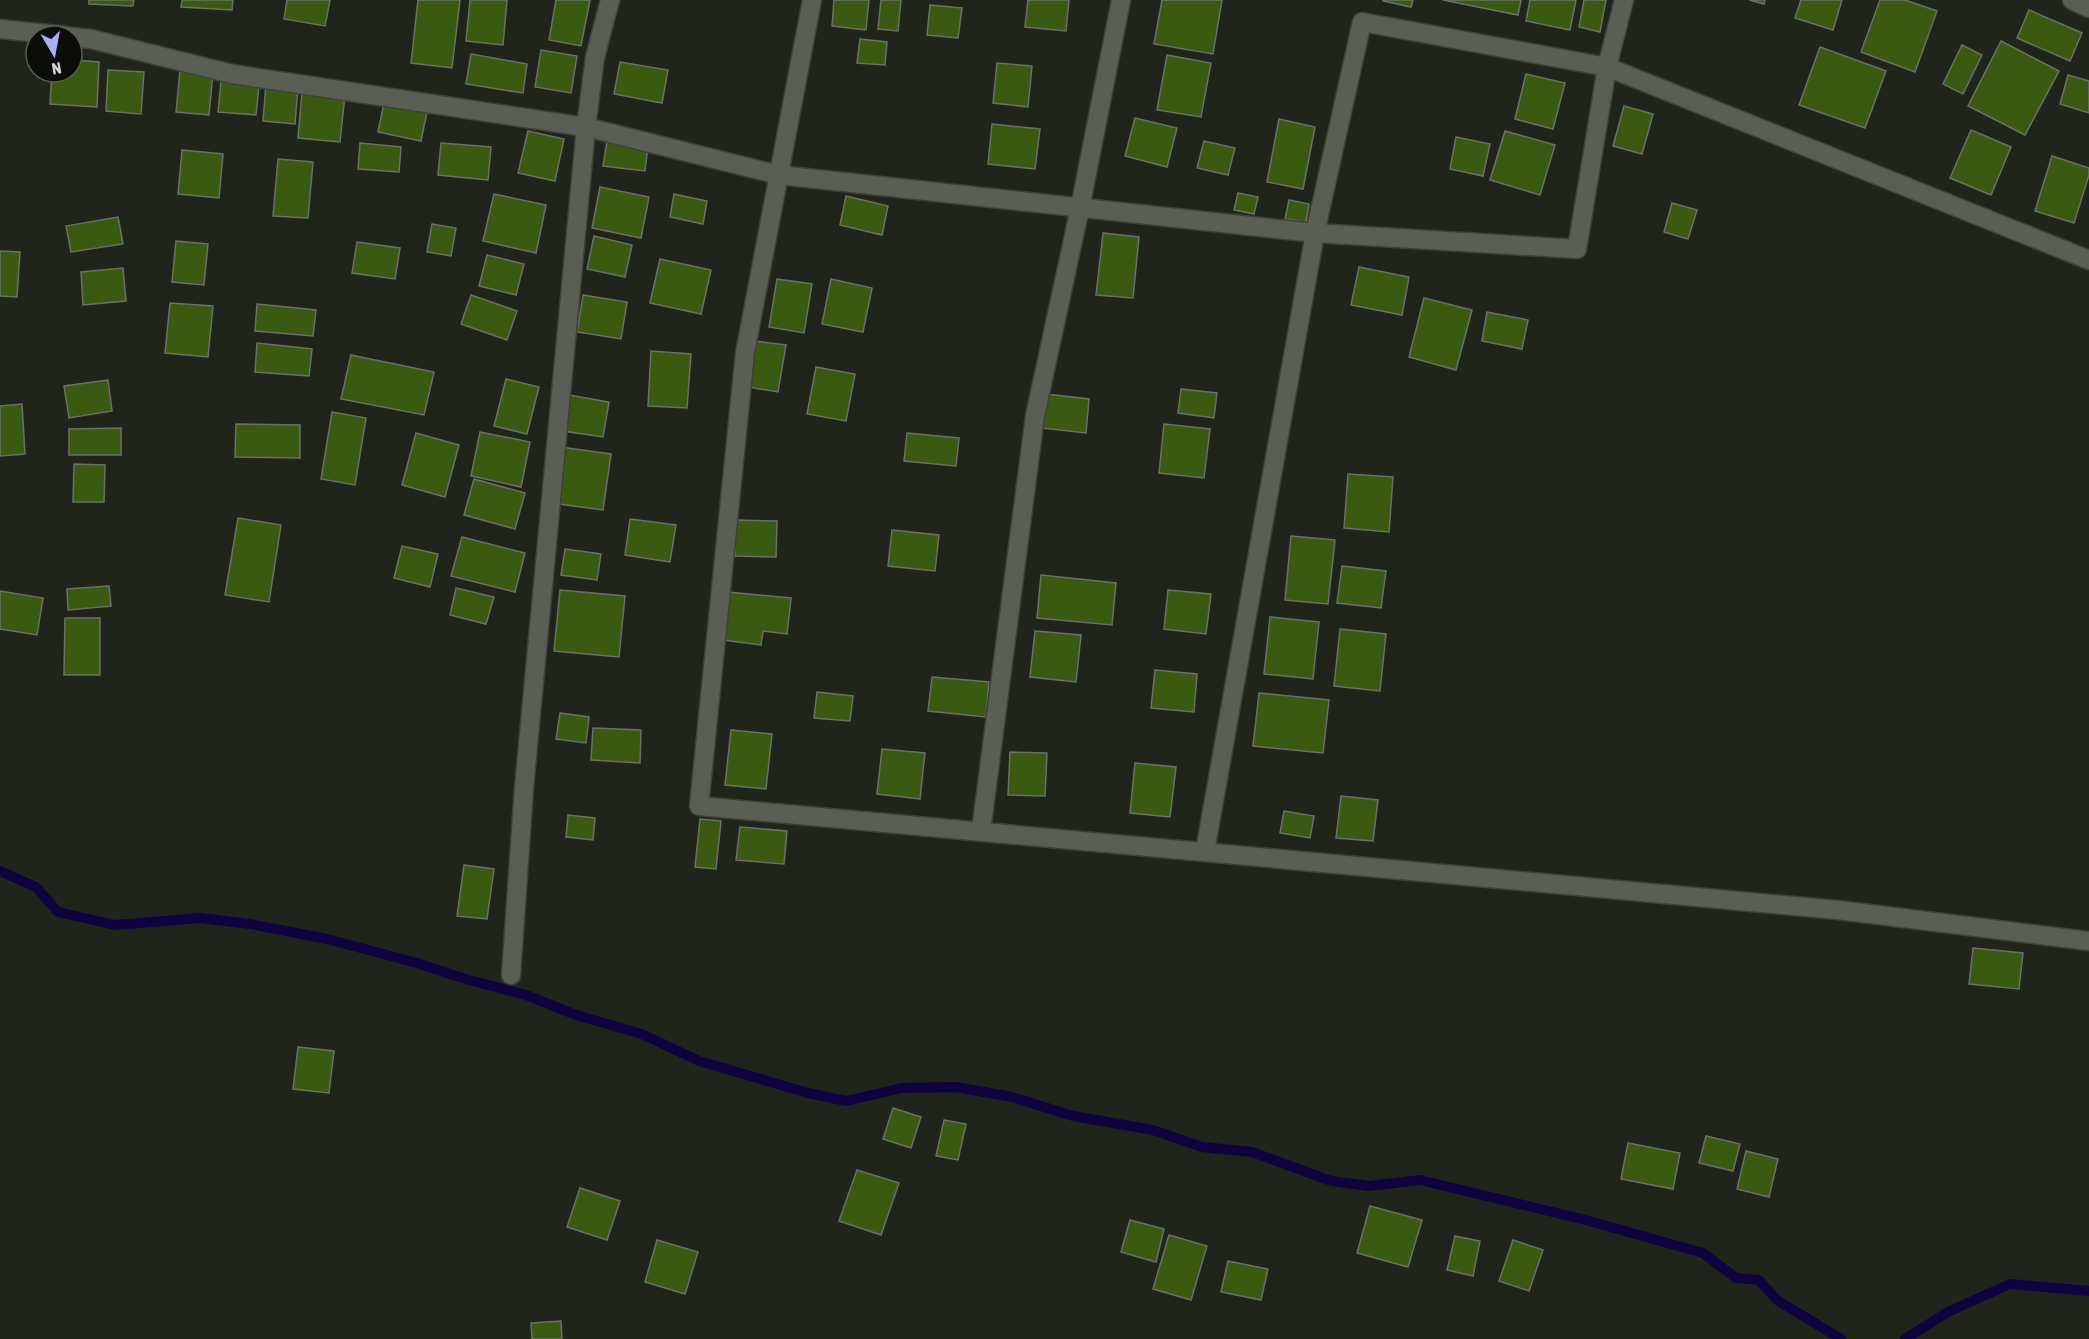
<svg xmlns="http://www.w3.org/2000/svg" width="2089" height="1339" font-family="'Asap Condensed',sans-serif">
<rect width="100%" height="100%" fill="#20251c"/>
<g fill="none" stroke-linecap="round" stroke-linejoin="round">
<!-- stream -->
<g stroke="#0e033f" stroke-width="10">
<polyline points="0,871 36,887 58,912 115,925 200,918 250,924 327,939 417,963 469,980 526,995 576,1015 642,1034 699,1061 808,1093 846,1101 902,1088 956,1087 1012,1097 1073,1116 1153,1130 1202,1147 1252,1152 1331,1181 1369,1186 1420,1180 1582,1219 1703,1253 1736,1278 1759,1280 1777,1300 1841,1339"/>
<polyline points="1905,1339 1948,1312 2010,1284 2089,1291"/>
</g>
</g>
<!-- building -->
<g fill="#3a5a12" stroke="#6c7167" stroke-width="1.5">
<polygon points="89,0 134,0 133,6 89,4"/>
<polygon points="182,0 233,0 232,10 181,7"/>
<polygon points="287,0 330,0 325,26 284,19"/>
<polygon points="418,0 460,0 452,68 411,63"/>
<polygon points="470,0 507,0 503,45 466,41"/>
<polygon points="556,0 590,0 581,46 549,40"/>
<polygon points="834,0 869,0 866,30 832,26"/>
<polygon points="881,0 901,0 898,31 878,29"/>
<polygon points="1028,0 1069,0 1066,31 1025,27"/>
<polygon points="1162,0 1222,0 1213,54 1154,44"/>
<polygon points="1383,0 1413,0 1411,7 1383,1"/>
<polygon points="1443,0 1521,0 1518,15"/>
<polygon points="1530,0 1576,0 1570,30 1526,21"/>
<polygon points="1584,0 1606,0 1600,32 1579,27"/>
<polygon points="1749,0 1765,0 1764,4"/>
<polygon points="1801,0 1842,0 1833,30 1795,18"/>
<polygon points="1880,0 1905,0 1937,11 1915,72 1861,52"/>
<polygon points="930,5 962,8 958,38 927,35"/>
<polygon points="2029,10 2082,33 2070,61 2017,38"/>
<polygon points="860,39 887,42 885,65 857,63"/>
<polygon points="2001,41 2059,71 2025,135 1968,106"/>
<polygon points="1962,45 1982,55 1963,94 1943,84"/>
<polygon points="1820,47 1886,71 1865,128 1799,105"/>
<polygon points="541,50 577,56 571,93 535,87"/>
<polygon points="471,54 527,64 523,93 466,84"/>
<polygon points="1167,55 1211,63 1201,117 1157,110"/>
<polygon points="72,60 99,62 97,107 50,104 52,72 72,72"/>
<polygon points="620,62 668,70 662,103 614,94"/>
<polygon points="997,63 1032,66 1028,107 993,103"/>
<polygon points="108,70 144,72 141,114 106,111"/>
<polygon points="180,71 213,73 209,115 176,112"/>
<polygon points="1526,74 1565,83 1553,129 1515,119"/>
<polygon points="2068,75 2089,81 2089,113 2060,104"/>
<polygon points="221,81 259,85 256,115 218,112"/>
<polygon points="266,84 298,87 295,124 263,121"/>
<polygon points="302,91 345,95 340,142 298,138"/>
<polygon points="384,103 427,112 421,141 378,132"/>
<polygon points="1624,106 1653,114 1642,154 1613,146"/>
<polygon points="1135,118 1177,128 1167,167 1125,156"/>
<polygon points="1279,119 1315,127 1303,189 1267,182"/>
<polygon points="992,124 1040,129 1035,169 988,164"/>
<polygon points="1971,130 2011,147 1991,195 1950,178"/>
<polygon points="528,131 564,139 555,181 518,173"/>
<polygon points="1505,131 1555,145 1540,195 1490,180"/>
<polygon points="1456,137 1490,144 1483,176 1450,169"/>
<polygon points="607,141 648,146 645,171 603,166"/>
<polygon points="1204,141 1235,148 1228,175 1197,168"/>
<polygon points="360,143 401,147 399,172 358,169"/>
<polygon points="441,143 491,147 488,180 438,175"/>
<polygon points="182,150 223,154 219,198 178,194"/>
<polygon points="2052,156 2089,168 2089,175 2074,223 2035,211"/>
<polygon points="278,159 313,162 308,218 273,216"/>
<polygon points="600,187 649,197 641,238 592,228"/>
<polygon points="1238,193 1258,197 1254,214 1234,210"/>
<polygon points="494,194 546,205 536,253 483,241"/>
<polygon points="674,194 707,201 703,224 670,217"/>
<polygon points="846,196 888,206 882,235 840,225"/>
<polygon points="1289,200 1309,204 1306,222 1285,219"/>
<polygon points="1672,203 1697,210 1688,239 1664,232"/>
<polygon points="118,217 123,244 71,252 66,226"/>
<polygon points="432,224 456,228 451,256 427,252"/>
<polygon points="1103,233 1139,237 1133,298 1096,295"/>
<polygon points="594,236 632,245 625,277 587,269"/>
<polygon points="176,241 208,244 204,285 172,282"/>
<polygon points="357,242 400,248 395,279 352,273"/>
<polygon points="0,251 20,252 17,297 0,296"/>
<polygon points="487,255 524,264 516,295 479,286"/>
<polygon points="660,259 711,270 701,314 650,303"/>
<polygon points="1359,267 1409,277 1402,315 1351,305"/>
<polygon points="123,268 126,301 83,305 81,272"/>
<polygon points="777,279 812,284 804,333 769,327"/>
<polygon points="831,279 872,288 863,332 822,324"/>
<polygon points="471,295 517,311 507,340 461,324"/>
<polygon points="583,295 627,302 621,339 577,332"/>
<polygon points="1424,298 1472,310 1456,370 1409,357"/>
<polygon points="170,303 213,306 208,357 165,353"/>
<polygon points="257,304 316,310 313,336 255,331"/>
<polygon points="1487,312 1528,320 1522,349 1482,341"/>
<polygon points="755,341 786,345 778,392 748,387"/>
<polygon points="257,343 312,349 309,376 255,372"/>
<polygon points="651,351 691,354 687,408 648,406"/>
<polygon points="351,355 434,372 424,415 341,399"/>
<polygon points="816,367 855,374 846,421 807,414"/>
<polygon points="506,379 539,387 527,434 494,426"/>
<polygon points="108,380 112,411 69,418 64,386"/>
<polygon points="1181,389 1217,393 1214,418 1178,413"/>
<polygon points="1046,394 1089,399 1086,433 1043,428"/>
<polygon points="569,395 609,402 603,437 563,431"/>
<polygon points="22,404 25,454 0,456 0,406"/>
<polygon points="332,412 366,418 355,485 321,479"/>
<polygon points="236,424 300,425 300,458 235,457"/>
<polygon points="1164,424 1210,429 1204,478 1159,473"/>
<polygon points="121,428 121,455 69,455 69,429"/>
<polygon points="480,432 530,442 521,487 471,476"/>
<polygon points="416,433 459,445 445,497 402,485"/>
<polygon points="907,433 959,438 956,466 904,461"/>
<polygon points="560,447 611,454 603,510 552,503"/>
<polygon points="74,464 105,465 104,502 73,502"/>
<polygon points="1348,474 1393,477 1389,532 1344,528"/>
<polygon points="474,479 525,493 515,529 464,515"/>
<polygon points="238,518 281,525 269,602 225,595"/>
<polygon points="630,519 676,525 670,562 625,555"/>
<polygon points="735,520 777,521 776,557 735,556"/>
<polygon points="892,530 939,535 935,571 888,566"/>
<polygon points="1291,536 1335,540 1328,604 1285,600"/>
<polygon points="462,537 525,553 515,592 451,576"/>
<polygon points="402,546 438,554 430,587 394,578"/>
<polygon points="565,549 601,554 597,580 561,575"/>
<polygon points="1342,566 1386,571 1381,608 1337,603"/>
<polygon points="1041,575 1116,583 1112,625 1037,618"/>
<polygon points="109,586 111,606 68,610 67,589"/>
<polygon points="456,588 494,597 486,624 450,615"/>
<polygon points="560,590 625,596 619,657 554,651"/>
<polygon points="1168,590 1211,594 1206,634 1164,629"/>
<polygon points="0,591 43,598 37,635 0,629"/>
<polygon points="728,592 791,598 787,634 763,631 761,645 723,640"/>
<polygon points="1270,617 1319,622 1313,679 1264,674"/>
<polygon points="65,618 100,618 100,675 64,675"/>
<polygon points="1340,629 1386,634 1380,691 1334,686"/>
<polygon points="1035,631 1081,635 1076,682 1030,677"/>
<polygon points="1155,670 1197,674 1194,712 1151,708"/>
<polygon points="932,677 989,682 986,717 928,711"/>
<polygon points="817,692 853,696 850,721 814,718"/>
<polygon points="1259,693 1329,700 1323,753 1253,746"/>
<polygon points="560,713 589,717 586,743 556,739"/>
<polygon points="593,728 641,730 640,763 591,760"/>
<polygon points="731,730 772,734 766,789 725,785"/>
<polygon points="882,749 925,753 920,799 877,794"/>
<polygon points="1010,752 1047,753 1045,796 1008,795"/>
<polygon points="1135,763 1176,767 1170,817 1130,813"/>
<polygon points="1341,796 1378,800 1373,841 1336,838"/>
<polygon points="1284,811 1314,816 1310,838 1280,833"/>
<polygon points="568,815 595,818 593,840 566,837"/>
<polygon points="700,819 721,821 716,869 695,867"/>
<polygon points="740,827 787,831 784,864 736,860"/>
<polygon points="464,865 494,869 487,919 457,916"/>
<polygon points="1973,948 2023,953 2019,989 1969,984"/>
<polygon points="298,1047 334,1051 329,1093 293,1089"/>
<polygon points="893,1108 921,1117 911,1148 883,1139"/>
<polygon points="944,1120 966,1124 958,1160 936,1156"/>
<polygon points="1706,1136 1740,1144 1733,1171 1699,1163"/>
<polygon points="1628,1143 1680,1153 1673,1189 1621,1179"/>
<polygon points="1746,1151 1778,1159 1769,1197 1737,1189"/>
<polygon points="857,1170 899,1183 881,1235 839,1221"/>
<polygon points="580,1188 620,1201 607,1240 567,1227"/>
<polygon points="1370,1206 1422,1220 1408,1267 1357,1253"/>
<polygon points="1130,1220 1164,1229 1156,1262 1121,1252"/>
<polygon points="1169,1235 1207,1246 1191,1300 1153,1289"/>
<polygon points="1455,1236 1480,1241 1473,1276 1447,1270"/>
<polygon points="657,1240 698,1252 685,1294 645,1282"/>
<polygon points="1513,1240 1543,1250 1529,1291 1499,1281"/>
<polygon points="1228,1261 1268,1269 1261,1300 1221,1292"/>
<polygon points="561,1321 562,1339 532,1339 531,1323"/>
</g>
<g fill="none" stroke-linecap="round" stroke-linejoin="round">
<defs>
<g id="minor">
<polyline points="812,0 745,353 699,806 1838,910 2089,941"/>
<polyline points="2072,0 2089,8"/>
<polyline points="0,29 67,36"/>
<polyline points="72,37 91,39 232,74 586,127 779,175 1315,233 1577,249 1607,67 1624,0"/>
<polyline points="981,831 1035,416 1080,208 1121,0"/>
<polyline points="1205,851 1315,233 1362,22 1607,67 2089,260"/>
<polyline points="511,975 524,788 586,127 595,57 610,0"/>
</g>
</defs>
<!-- minor casing -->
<use href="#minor" stroke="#3e413b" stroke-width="21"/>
<!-- minor -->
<use href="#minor" stroke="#5a5f55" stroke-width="18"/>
</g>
<!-- north arrow -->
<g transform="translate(54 54) rotate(170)"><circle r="28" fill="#0b0d09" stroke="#5a5d58" stroke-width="1.5"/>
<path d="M0-4.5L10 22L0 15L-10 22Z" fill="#a8b0fc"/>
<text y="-9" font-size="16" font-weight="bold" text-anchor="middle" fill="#d1d4cf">N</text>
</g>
</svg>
